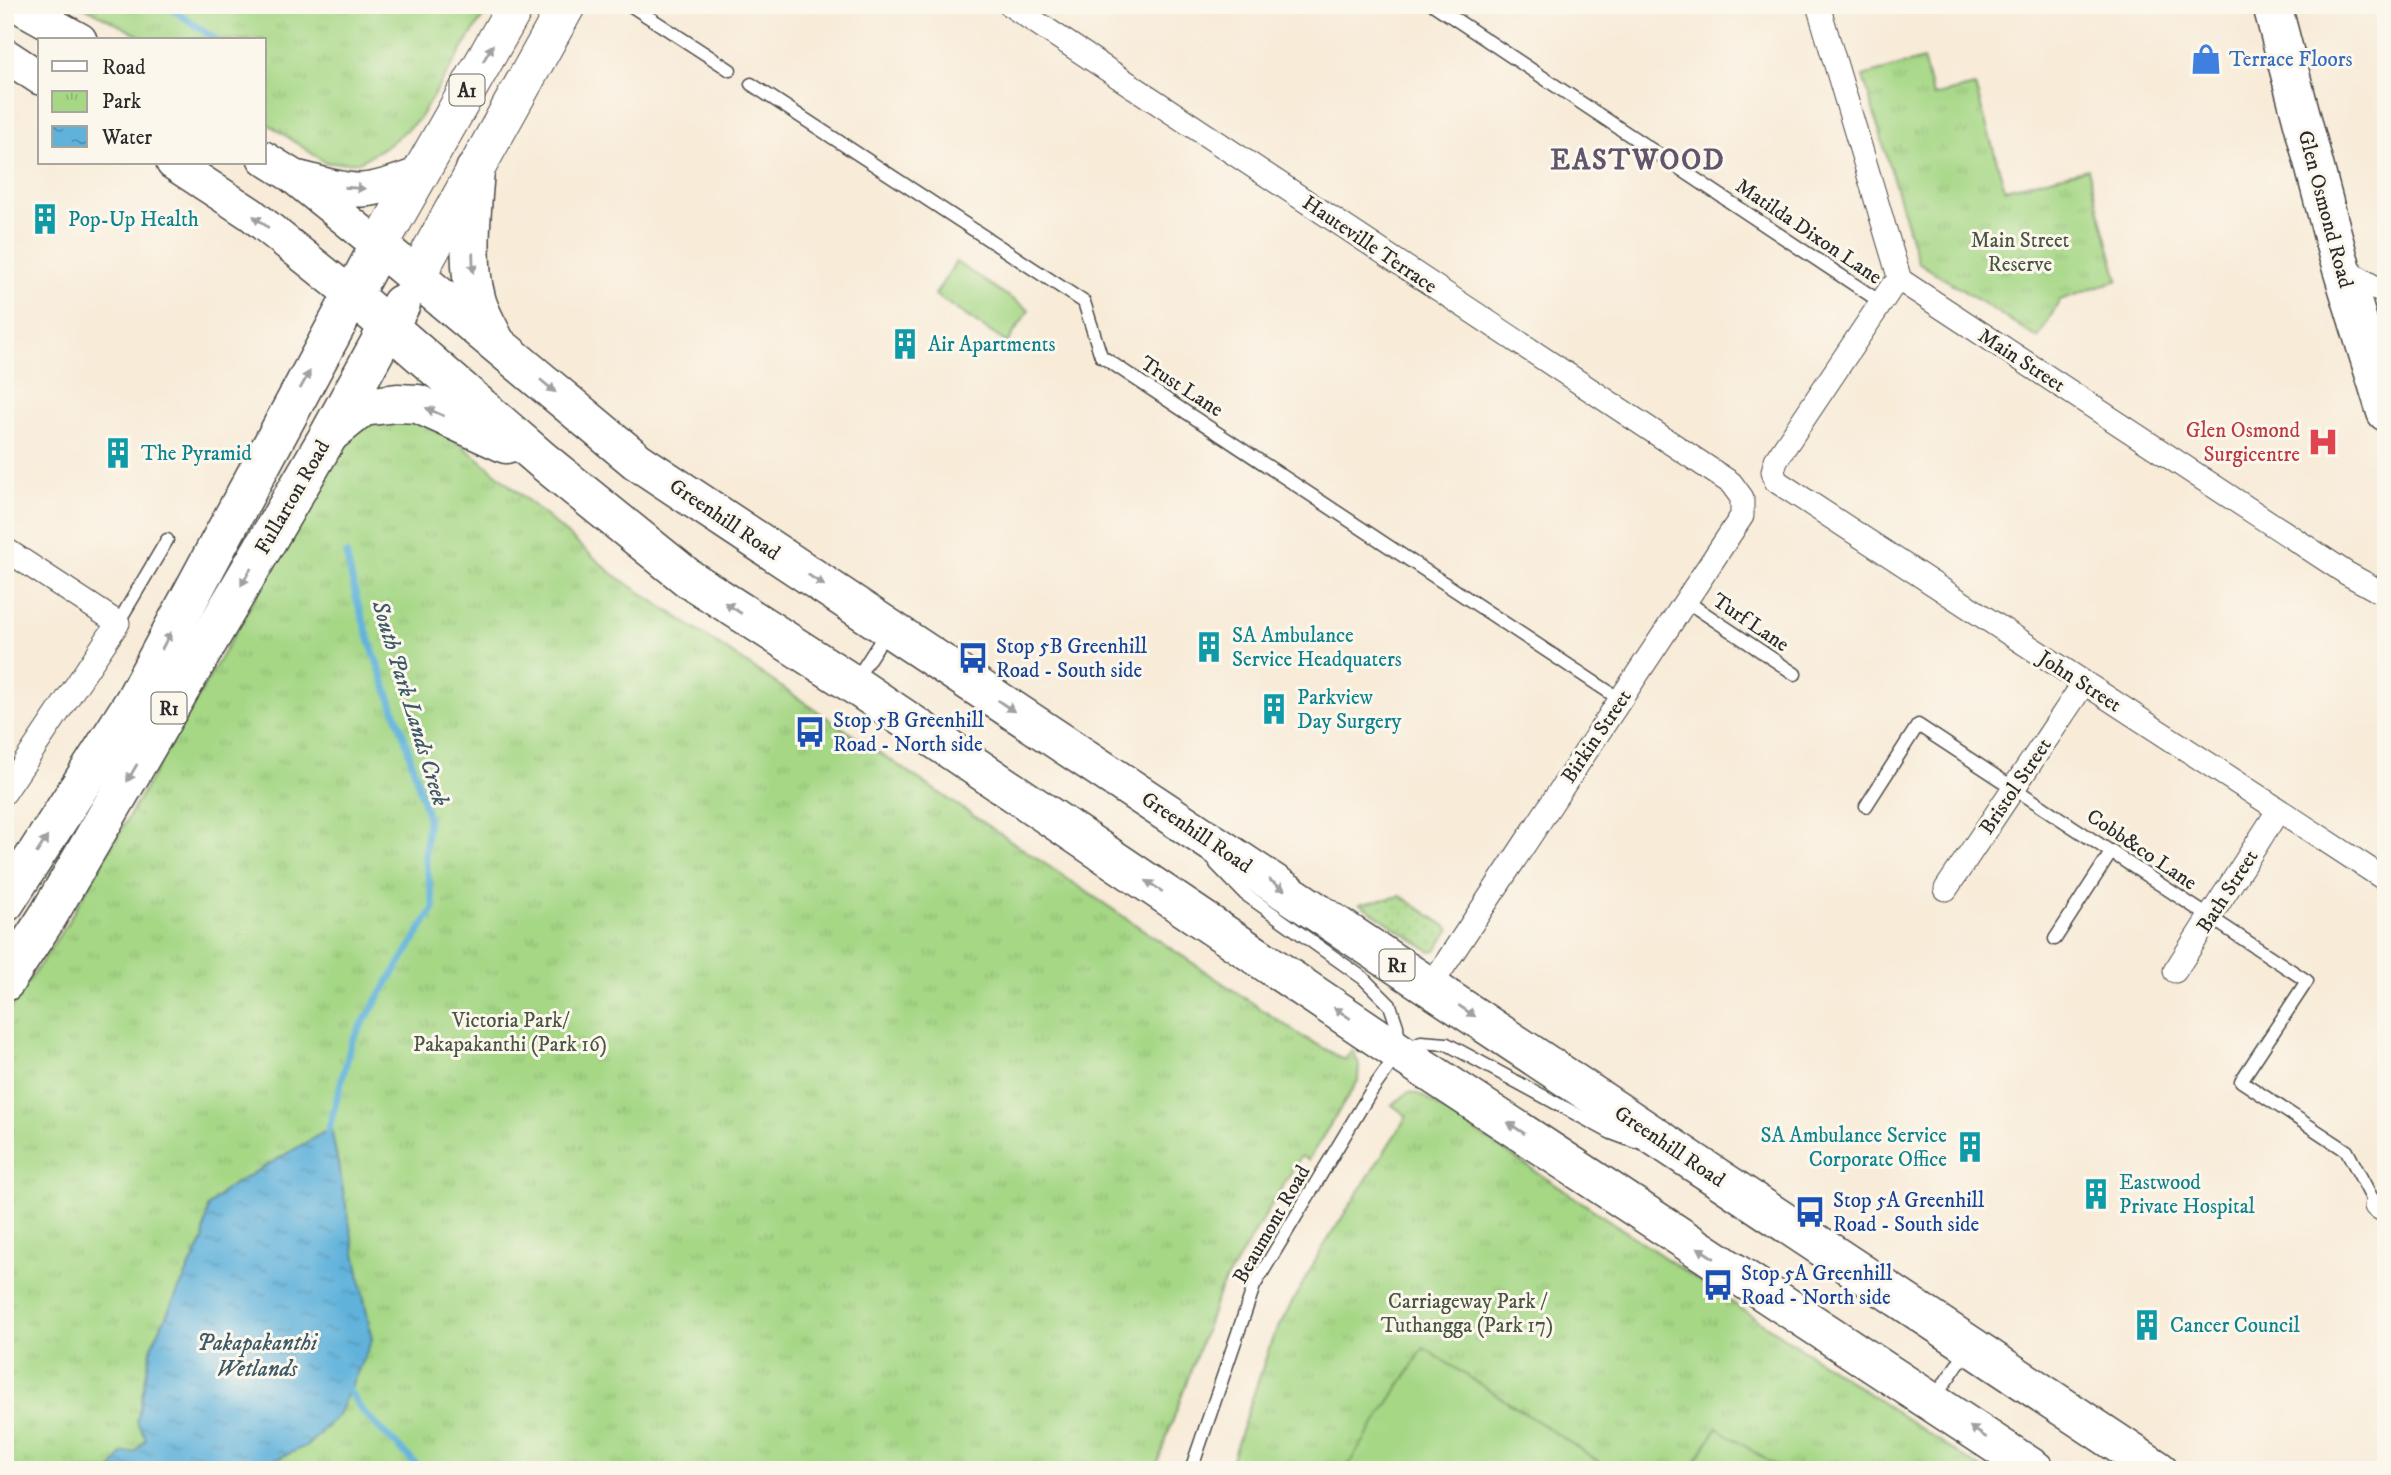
<svg xmlns="http://www.w3.org/2000/svg" width="2391" height="1475" font-family="'IM FELL DW Pica',serif">
<defs>
<pattern id="grass-dots" width="8" height="8" patternUnits="userSpaceOnUse" patternTransform="scale(1.75)"><rect width="8" height="8" fill="#a5d785"/><path d="M2 2h.1M6 6h.1" fill="none" stroke="#8eb973" stroke-width="1.8" stroke-linecap="round"/></pattern>
<pattern id="park-tufts" width="24" height="20" patternUnits="userSpaceOnUse" patternTransform="scale(1.75)"><rect width="24" height="20" fill="#a5d785"/><path d="M3 7l-1-3M5 7V3M7 7l1-3M15 17l-1-3M17 17v-4M19 17l1-3" fill="none" stroke="#8eb973"/></pattern>
<pattern id="water-ripples" width="26" height="14" patternUnits="userSpaceOnUse" patternTransform="scale(1.75)"><rect width="26" height="14" fill="#60b2db"/><path d="M2 4q2-2 4 0t4 0M15 11q2-2 4 0t4 0" fill="none" stroke="#4f91b2"/></pattern>
</defs>
<rect width="100%" height="100%" fill="#fbf7ec"/>
<filter id="ink" filterUnits="userSpaceOnUse"><feTurbulence type="fractalNoise" baseFrequency=".0143" numOctaves="2"/><feDisplacementMap in="SourceGraphic" scale="14" xChannelSelector="R" yChannelSelector="G"/><feConvolveMatrix kernelMatrix="1 2 1 2 8 2 1 2 1" color-interpolation-filters="sRGB"/></filter>
<filter id="wash" filterUnits="userSpaceOnUse"><feTurbulence type="fractalNoise" baseFrequency=".00686" numOctaves="4" result="noise"/><feDisplacementMap in="SourceGraphic" scale="28" xChannelSelector="R" yChannelSelector="G"/><feGaussianBlur stdDeviation="1.57" result="paint"/><feColorMatrix in="noise" values="0 0 0 0 0 0 0 0 0 0 0 0 0 0 0 0 0 1.4 0 .05"/><feComposite in="paint" operator="in"/></filter>
<g filter="url(#wash)">
<rect width="100%" height="100%" fill="#f8ebd8"/>
<!-- grass -->
<polygon fill="url(#grass-dots)" stroke="#688158" stroke-width="2" points="1401,896 1450,929 1436,950 1430,951 1360,904"/>
<!-- park -->
<g fill="url(#park-tufts)" stroke="#688158" stroke-width="2">
<polygon points="81,5 490,5 418,120 388,145 359,162 326,163 264,121 264,40 147,40"/>
<polygon points="1923,59 1933,96 1975,86 2005,189 2088,169 2118,280 2060,300 2038,338 1918,262 1863,76"/>
<polygon points="382,416 415,418 444,432 477,457 613,574 1303,1037 1345,1060 1352,1049 1359,1064 1358,1081 1308,1160 1301,1156 1220,1290 1155,1470 5,1470 5,1017 66,925 348,437"/>
<polygon points="1409,1092 1421,1095 1983,1470 1228,1470 1273,1337 1322,1249 1407,1116 1392,1105"/>
</g>
<!-- pitch -->
<g fill="#a5d785" stroke="#688158" stroke-width="2">
<polygon points="956,262 1029,310 1007,343 935,295"/>
<polygon points="1424,1348 1612,1470 1345,1470"/>
<polygon points="1717,1428 1782,1470 1690,1470"/>
</g>
<!-- water -->
<polygon fill="url(#water-ripples)" stroke="#466e83" stroke-width="2" points="331,1128 372,1340 338,1415 308,1445 253,1470 111,1470 123,1453 135,1452 146,1439 137,1422 152,1345 203,1240 208,1207 226,1189"/>
<g fill="none" stroke-linecap="round" stroke-linejoin="round">
<!-- stream -->
<g stroke="#60b2db" stroke-width="7">
<polyline points="167,5 216,40"/>
<polyline points="327,1136 352,1041 434,908 425,857 428,818 405,739 375,657 357,601 346,554"/>
<polyline points="344,1383 362,1411 422,1470"/>
</g>
</g>
</g>
<g filter="url(#ink)">
<g fill="none" stroke-linecap="round" stroke-linejoin="round">
<defs>
<g id="lane">
<polyline points="630,5 730,70"/>
<polyline points="1434,5 1882,303"/>
<polyline points="751,84 1084,302 1101,356 1621,700"/>
<polyline points="1686,601 1795,674"/>
<polyline points="118,623 167,540"/>
<polyline points="855,681 887,631"/>
<polyline points="1866,806 1918,725 2307,981 2241,1081 2347,1151 2376,1206"/>
<polyline points="1216,864 1245,894 1363,978 1390,1005 1397,1026 1399,1045"/>
<polyline points="2055,939 2112,851"/>
<polyline points="1406,1049 1421,1042 1447,1044 1611,1133 1635,1142"/>
<polyline points="1933,1400 1968,1349"/>
<polyline points="1191,1470 1254,1286 1370,1093 1397,1055"/>
</g>
<g id="street">
<polyline points="1010,5 1731,483 1742,498 1742,516 1430,987"/>
<polyline points="1818,5 1900,280 2346,573 2377,590 2386,591"/>
<polyline points="2341,267 2386,294"/>
<polyline points="1900,280 1891,288 1776,460 1773,471 1776,481 2386,880"/>
<polyline points="5,549 118,623 5,792"/>
<polyline points="1946,889 2084,683"/>
<polyline points="2175,971 2278,811"/>
<polyline points="2376,1206 2386,1212"/>
</g>
<g id="secondary">
<polyline points="17,5 80,40"/>
<polyline points="5,55 40,78"/>
<polyline points="264,158 291,175 379,246"/>
<polyline points="173,163 251,214 352,295"/>
<path d="M300 178C320 183 342 191 362 190 381 189 400 181 417 175"/>
</g>
<g id="primary">
<polyline points="379,246 516,5"/>
<polyline points="416,277 567,5"/>
</g>
<g id="highway">
<polyline points="2272,5 2338,256 2386,412"/>
<path d="M475 170C472 208 466 263 476 298 479 312 488 326 494 339"/>
<polyline points="352,295 542,460 688,578 853,684 1399,1052 2035,1470"/>
<polyline points="332,432 363,407 397,403 418,404 506,444"/>
<polyline points="5,903 134,701 379,246 637,461 2158,1470"/>
<polyline points="5,982 48,916 330,433 401,304"/>
</g>
</defs>
<!-- lane casing -->
<use href="#lane" stroke="#4a4845" stroke-width="15"/>
<!-- street casing -->
<use href="#street" stroke="#4a4845" stroke-width="25"/>
<!-- secondary casing -->
<use href="#secondary" stroke="#4a4845" stroke-width="36"/>
<!-- primary casing -->
<use href="#primary" stroke="#4a4845" stroke-width="39"/>
<!-- highway casing -->
<use href="#highway" stroke="#4a4845" stroke-width="41"/>
<!-- lane -->
<use href="#lane" stroke="#fff" stroke-width="12"/>
<!-- street -->
<use href="#street" stroke="#fff" stroke-width="23"/>
<!-- secondary -->
<use href="#secondary" stroke="#fff" stroke-width="33"/>
<!-- primary -->
<use href="#primary" stroke="#fff" stroke-width="37"/>
<!-- highway -->
<use href="#highway" stroke="#fff" stroke-width="38"/>
</g>
<!-- one-way arrows -->
<defs><path id="oneway-solid" d="M-6-.8H1V-3.2L6.5 0L1 3.2V.8H-6Z" transform="scale(1.75)"/></defs>
<g fill="#a0a0a0">
<use href="#oneway-solid" transform="translate(488 53) rotate(-60)"/>
<use href="#oneway-solid" transform="translate(355 188) rotate(4)"/>
<use href="#oneway-solid" transform="translate(261 222) rotate(-142)"/>
<use href="#oneway-solid" transform="translate(473 263) rotate(88)"/>
<use href="#oneway-solid" transform="translate(305 380) rotate(-61)"/>
<use href="#oneway-solid" transform="translate(548 386) rotate(40)"/>
<use href="#oneway-solid" transform="translate(435 412) rotate(-156)"/>
<use href="#oneway-solid" transform="translate(246 577) rotate(120)"/>
<use href="#oneway-solid" transform="translate(816 580) rotate(34)"/>
<use href="#oneway-solid" transform="translate(733 608) rotate(-147)"/>
<use href="#oneway-solid" transform="translate(166 641) rotate(-62)"/>
<use href="#oneway-solid" transform="translate(1006 706) rotate(34)"/>
<use href="#oneway-solid" transform="translate(132 773) rotate(120)"/>
<use href="#oneway-solid" transform="translate(42 845) rotate(-57)"/>
<use href="#oneway-solid" transform="translate(1277 885) rotate(34)"/>
<use href="#oneway-solid" transform="translate(1154 886) rotate(-146)"/>
<use href="#oneway-solid" transform="translate(1467 1011) rotate(34)"/>
<use href="#oneway-solid" transform="translate(1342 1013) rotate(-146)"/>
<use href="#oneway-solid" transform="translate(1516 1128) rotate(-147)"/>
<use href="#oneway-solid" transform="translate(1706 1253) rotate(-147)"/>
<use href="#oneway-solid" transform="translate(1978 1432) rotate(-146)"/>
</g>
</g>
<!-- icons -->
<defs>
<symbol id="shop-bare" viewBox="-9 -9 18 18"><path d="M-5-2.5h2.3a2.7 3.5 0 0 1 5.4 0H5L5.5 6h-11ZM-1.5-2.5h3a1.5 2.3 0 0 0-3 0Z" fill="#3f7fe0" stroke="#fbf7ec" stroke-width="2.5" paint-order="stroke"/></symbol>
<symbol id="building-bare" viewBox="-9 -9 18 18"><path d="M-4-6H4V6H1V3H-1V6H-4ZM-2.5-4.3h1.7v1.8h-1.7ZM.8-4.3h1.7v1.8H.8ZM-2.5-1h1.7V.8h-1.7ZM.8-1h1.7V.8H.8Z" fill="#0f9aa8" stroke="#fbf7ec" stroke-width="2.5" paint-order="stroke"/></symbol>
<symbol id="hospital-bare" viewBox="-9 -9 18 18"><path d="M-5-5h3v3.5h4V-5h3V5h-3V1.5h-4V5h-3Z" fill="#e0444e" stroke="#fbf7ec" stroke-width="2.5" paint-order="stroke"/></symbol>
<symbol id="bus-bare" viewBox="-9 -9 18 18"><path d="M-5-6H5V4H4V6H2V4H-2V6H-4V4H-5ZM-3.5-4V0h7V-4ZM-3.5 1.2v1.5H-2V1.2ZM2 1.2v1.5H3.5V1.2Z" fill="#1a4fb4" stroke="#fbf7ec" stroke-width="2.5" paint-order="stroke"/></symbol>
</defs>
<g fill-rule="evenodd">
<use href="#shop-bare" x="2184" y="37" width="44" height="44"/>
<use href="#building-bare" x="23" y="197" width="44" height="44"/>
<use href="#building-bare" x="883" y="322" width="44" height="44"/>
<use href="#hospital-bare" x="2301" y="420" width="44" height="44"/>
<use href="#building-bare" x="96" y="431" width="44" height="44"/>
<use href="#building-bare" x="1187" y="625" width="44" height="44"/>
<use href="#bus-bare" x="951" y="636" width="44" height="44"/>
<use href="#building-bare" x="1252" y="687" width="44" height="44"/>
<use href="#bus-bare" x="788" y="710" width="44" height="44"/>
<use href="#building-bare" x="1948" y="1125" width="44" height="44"/>
<use href="#building-bare" x="2074" y="1172" width="44" height="44"/>
<use href="#bus-bare" x="1788" y="1190" width="44" height="44"/>
<use href="#bus-bare" x="1696" y="1263" width="44" height="44"/>
<use href="#building-bare" x="2125" y="1303" width="44" height="44"/>
</g>
<g text-anchor="middle" stroke-width="6" stroke-linejoin="round" paint-order="stroke">
<!-- shield labels -->
<g fill="#fbf7ec" stroke="#696865" stroke-width="2">
<rect x="449.5" y="74.5" width="35" height="31" rx="5"/>
<rect x="151.5" y="692.5" width="35" height="31" rx="5"/>
<rect x="1379.5" y="949.5" width="35" height="31" rx="5"/>
</g>
<g font-size="19" font-weight="bold" fill="#2b2b2b">
<text x="467" y="97">A1</text>
<text x="169" y="715">R1</text>
<text x="1397" y="972">R1</text>
</g>
<!-- shop labels -->
<g font-size="21" fill="#366cbe" stroke="#fbf7ec" text-anchor="start">
<text x="2229" y="66">Terrace Floors</text>
</g>
<!-- street labels -->
<g font-size="21" fill="#2b2b2b" stroke="#fbf7ec">
<text transform="translate(2326 209) rotate(75)" y="7">Glen Osmond Road</text>
<text transform="translate(1809 231) rotate(34)" y="7">Matilda Dixon Lane</text>
<text transform="translate(1370 244) rotate(34)" y="7">Hauteville Terrace</text>
<text transform="translate(2022 360) rotate(33)" y="7">Main Street</text>
<text transform="translate(1182 386) rotate(33)" y="7">Trust Lane</text>
<text transform="translate(292 497) rotate(-60)" y="7">Fullarton Road</text>
<text transform="translate(725 519) rotate(34)" y="7">Greenhill Road</text>
<text transform="translate(1751 622) rotate(34)" y="7">Turf Lane</text>
<text transform="translate(2080 681) rotate(33)" y="7">John Street</text>
<text transform="translate(1596 736) rotate(-56)" y="7">Birkin Street</text>
<text transform="translate(2015 786) rotate(-56)" y="7">Bristol Street</text>
<text transform="translate(1197 832) rotate(34)" y="7">Greenhill Road</text>
<text transform="translate(2142 849) rotate(34)" y="7">Cobb&amp;co Lane</text>
<text transform="translate(2227 891) rotate(-57)" y="7">Bath Street</text>
<text transform="translate(1670 1146) rotate(34)" y="7">Greenhill Road</text>
<text transform="translate(1271 1224) rotate(-60)" y="7">Beaumont Road</text>
</g>
<!-- culture labels -->
<g font-size="21" fill="#0d838f" stroke="#fbf7ec" text-anchor="start">
<text x="68" y="226">Pop-Up Health</text>
<text x="928" y="351">Air Apartments</text>
<text x="141" y="460">The Pyramid</text>
<text x="1232" y="642">SA Ambulance<tspan x="1232" dy="24">Service Headquaters</tspan></text>
<text x="1297" y="704">Parkview<tspan x="1297" dy="24">Day Surgery</tspan></text>
<text x="1947" y="1142" text-anchor="end">SA Ambulance Service<tspan x="1947" dy="24">Corporate Office</tspan></text>
<text x="2119" y="1189">Eastwood<tspan x="2119" dy="24">Private Hospital</tspan></text>
<text x="2170" y="1332">Cancer Council</text>
</g>
<!-- park labels -->
<g font-size="21" fill="#4a5642" stroke="#fbf7ec">
<text x="2020" y="247">Main Street<tspan x="2020" dy="24">Reserve</tspan></text>
<text x="510" y="1027">Victoria Park/<tspan x="510" dy="24">Pakapakanthi (Park 16)</tspan></text>
<text x="1467" y="1308">Carriageway Park /<tspan x="1467" dy="24">Tuthangga (Park 17)</tspan></text>
</g>
<!-- health labels -->
<g font-size="21" fill="#be3a42" stroke="#fbf7ec" text-anchor="end">
<text x="2300" y="437">Glen Osmond<tspan x="2300" dy="24">Surgicentre</tspan></text>
</g>
<!-- transit labels -->
<g font-size="21" fill="#164399" stroke="#fbf7ec" text-anchor="start">
<text x="996" y="653">Stop 5B Greenhill<tspan x="996" dy="24">Road - South side</tspan></text>
<text x="833" y="727">Stop 5B Greenhill<tspan x="833" dy="24">Road - North side</tspan></text>
<text x="1833" y="1207">Stop 5A Greenhill<tspan x="1833" dy="24">Road - South side</tspan></text>
<text x="1741" y="1280">Stop 5A Greenhill<tspan x="1741" dy="24">Road - North side</tspan></text>
</g>
<!-- water labels -->
<g font-size="23" font-style="italic" fill="#3e5a69" stroke="#fbf7ec">
<text transform="translate(411 703) rotate(73)" y="8">South Park Lands Creek</text>
<text x="257" y="1350">Pakapakanthi<tspan x="257" dy="26">Wetlands</tspan></text>
</g>
<!-- district labels -->
<g font-size="28" font-weight="bold" letter-spacing="2" fill="#60556c" stroke="#fbf7ec">
<text x="1638" y="169">EASTWOOD</text>
</g>
</g>
<!-- margin -->
<rect width="2391" height="1475" fill="none" stroke="#fbf7ec" stroke-width="28"/>
<!-- legend -->
<rect x="38" y="38" width="228" height="126" fill="#fbf7ec" stroke="#a8a59f" stroke-width="2"/>
<rect x="52" y="61" width="35" height="10" fill="#ffffff" stroke="#a8a59f" stroke-width="2"/>
<text x="102" y="74" font-size="21" fill="#2b2b2b">Road</text>
<rect x="52" y="91" width="35" height="21" fill="url(#park-tufts)" stroke="#a8a59f" stroke-width="2"/>
<text x="102" y="108" font-size="21" fill="#2b2b2b">Park</text>
<rect x="52" y="126" width="35" height="21" fill="url(#water-ripples)" stroke="#a8a59f" stroke-width="2"/>
<text x="102" y="144" font-size="21" fill="#2b2b2b">Water</text>
</svg>
